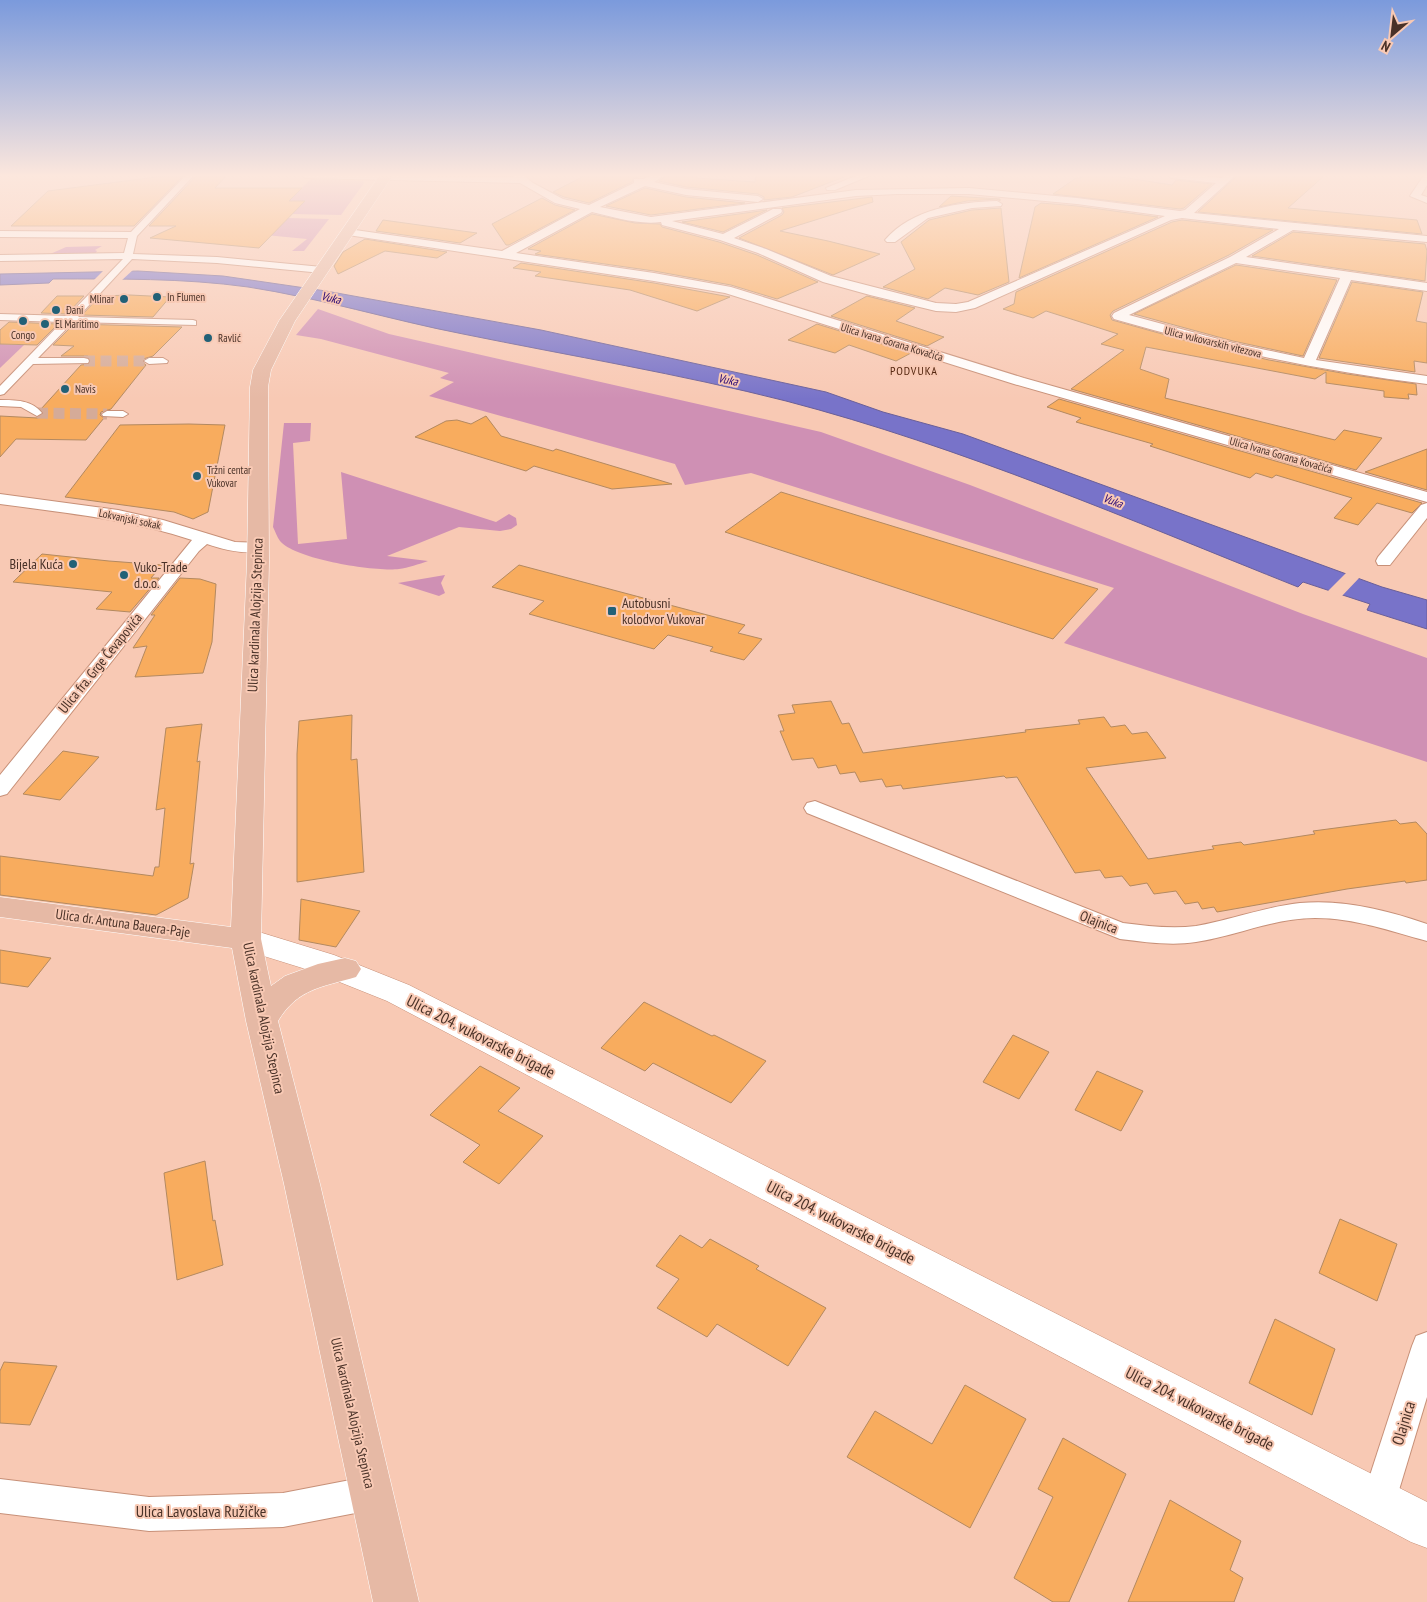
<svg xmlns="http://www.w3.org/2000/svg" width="1427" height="1602" font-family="'PT Sans Narrow',sans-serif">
<rect width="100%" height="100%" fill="#f8c9b4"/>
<!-- green -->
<g fill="#cf90b4">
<polygon points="311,179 363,181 364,183 341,215 292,214 304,201 288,201"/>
<polygon points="193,216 329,219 304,251 292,251 307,239 255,234"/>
<polygon points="102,246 95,250 97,251 95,254 48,255 66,247"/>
<polygon points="318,309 389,334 821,432 970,485 1303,614 1427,658 1427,762 1064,643 1114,588 751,473 685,485 675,464 429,396 454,382 440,378 449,373 321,339 296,335"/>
<polygon points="0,344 24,345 0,368"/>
<path d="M284 423H311L310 441 293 443 298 544 347 539 341 472 496 522 509 514 516 518 517 525 511 529 500 531 459 527 387 556 428 561C419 564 408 568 399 569 374 572 295 559 280 541 277 537 275 531 273 527Z"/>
<polygon points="445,575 441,583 445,593 439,596 398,583"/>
</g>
<!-- water -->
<path fill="#7873c9" stroke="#6a5f98" d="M138 271 223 276 326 291 541 330 826 392 883 412 963 434 1382 587 1427 600V629L1367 610 1370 604 1303 582 1298 587C1130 520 962 447 786 401 680 374 571 356 463 334 391 320 320 298 248 287 183 278 118 279 53 279L49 283 0 285V274Z"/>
<!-- pier -->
<g fill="#f8c9b4">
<polygon points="105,269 134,269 121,281 93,281"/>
<polygon points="1347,572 1361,576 1341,597 1326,593"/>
</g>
<!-- building -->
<g fill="#f8ac5e" stroke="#b38960">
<polygon points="586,175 649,175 633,178 632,182 589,203 564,197 553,192"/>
<polygon points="667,175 696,175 696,178 755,182 756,175 844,175 844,177 792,197 764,200 764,197 758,194 686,187 659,181"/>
<polygon points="1085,175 1108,175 1172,185 1176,180 1212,184 1184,208 1180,209 1053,194 1076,178 1080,178"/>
<polygon points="1238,175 1325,175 1288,208 1417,220 1422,234 1198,212"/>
<polygon points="164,176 183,176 134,226 11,226 48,191"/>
<polygon points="196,176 226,176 215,188 302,188 289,201 305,201 259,248 150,238 176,226 149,226"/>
<polygon points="645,188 686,197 745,203 651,215 606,206"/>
<polygon points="951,196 1000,199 1000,201 997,199 967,201 939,207"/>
<polygon points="872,197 873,202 780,231 828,241 880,254 833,275 739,238 782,215 784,212 782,208"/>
<polygon points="542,198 555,205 575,210 509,245 506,245 492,224"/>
<polygon points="1041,203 1077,206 1158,217 1019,278 1035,207"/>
<polygon points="1001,208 1009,282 978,295 945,288 928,299 883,287 915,269 901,242 929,220 972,210"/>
<polygon points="767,210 723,232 682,222"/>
<polygon points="592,214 635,223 660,224 662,227 719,242 757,255 818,282 777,299 731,285 654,271 535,254 541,251 528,249"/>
<polygon points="383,220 477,233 460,243 376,231"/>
<polygon points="1182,220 1273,230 1229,255 1113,311 1110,315 1112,320 1191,342 1269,360 1347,374 1416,384 1417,395 1408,394 1409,399 1384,397 1384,391 1326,383 1326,372 1315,379 1146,347 1140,369 1169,379 1165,398 1335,440 1344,430 1382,438 1356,470 1071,389 1124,350 1101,344 1118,334 1046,311 1033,318 1003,309 1014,304 1016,292 1172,222"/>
<polygon points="1293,232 1425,244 1427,251 1425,281 1252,256"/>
<polygon points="365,239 447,252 437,258 385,251 338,274 334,266 343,252"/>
<polygon points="521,263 654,283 730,297 697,311 630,290 535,276 541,272 513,268"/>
<polygon points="1236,265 1337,280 1303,356 1233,341 1134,314"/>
<polygon points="1352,282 1423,292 1416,321 1427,323 1427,363 1414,361 1415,372 1319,358"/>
<polygon points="130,295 170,297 153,317 82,315 100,296"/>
<polygon points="57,296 84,296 67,314 41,313"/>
<polygon points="867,296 915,308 896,321 944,337 927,346 831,316"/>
<polygon points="9,322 58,324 37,345 0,344 0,330"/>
<polygon points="74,324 182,327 153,356 143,359 142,362 146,365 111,409 101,412 100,415 104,418 86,440 16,439 0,457 0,416 38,418 44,413 41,409 81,365 90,364 91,360 88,356 61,356 74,346 53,345"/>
<polygon points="817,324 911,353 896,361 849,345 835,353 788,340"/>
<polygon points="1059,399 1422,503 1412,513 1377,503 1358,525 1334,518 1352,498 1276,475 1272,478 1256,473 1250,478 1150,446 1153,444 1076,422 1081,418 1047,407"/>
<polygon points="486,416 501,436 553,451 556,449 672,484 612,489 534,466 526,471 415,437 446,421 457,420 471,424"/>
<polygon points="189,424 225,425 208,512 193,519 174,512 65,497 120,425"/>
<polygon points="1427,449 1427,490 1365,472"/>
<polygon points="781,492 1098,589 1053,639 725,532"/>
<polygon points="42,554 109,561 162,565 151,578 159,578 130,612 96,609 112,592 13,582"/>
<polygon points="519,565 745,625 738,633 762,639 744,660 710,651 713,647 668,635 654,649 529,614 544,601 492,587"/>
<polygon points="180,578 200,579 216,584 212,642 203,673 135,677 147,646 133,648 155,615 151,615"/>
<polygon points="831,701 842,724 849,723 863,753 1026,732 1025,730 1080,724 1078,720 1104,717 1111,727 1125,725 1132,734 1147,732 1166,758 1086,768 1148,859 1214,849 1212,846 1241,842 1244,845 1315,834 1313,831 1396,820 1400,824 1416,822 1427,834 1427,880 1406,883 1405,881 1347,889 1217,912 1214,907 1202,909 1198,902 1185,904 1176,891 1154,894 1147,883 1130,886 1122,876 1105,878 1100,870 1075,873 1017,777 1006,778 1004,776 903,789 901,785 886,787 882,779 860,782 855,772 840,774 836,765 818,768 813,758 792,760 780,731 784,731 778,715 795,713 792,705"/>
<polygon points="352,715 351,760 357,759 364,872 297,882 297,754 299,721"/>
<polygon points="202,724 197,762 200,761 190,864 194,863 188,898 156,915 0,895 0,856 153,876 155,867 159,867 165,808 156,810 166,728"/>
<polygon points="63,751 99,757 60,800 23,794"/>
<polygon points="301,899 360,911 336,947 299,940"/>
<polygon points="0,950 51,958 28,987 0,983"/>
<polygon points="644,1002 712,1036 714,1035 766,1061 731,1103 653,1063 645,1071 601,1048"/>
<polygon points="1013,1035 1049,1052 1019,1099 983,1082"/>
<polygon points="480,1066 520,1088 498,1111 543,1136 499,1184 463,1162 480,1145 430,1115"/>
<polygon points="1097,1071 1143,1091 1121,1131 1075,1110"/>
<polygon points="205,1161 213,1221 215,1220 223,1265 177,1280 164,1173"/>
<polygon points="1340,1219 1397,1244 1377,1301 1319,1273"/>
<polygon points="680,1235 702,1248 710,1239 759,1266 756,1269 826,1308 788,1366 717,1324 707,1337 657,1308 679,1279 656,1266"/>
<polygon points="1275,1319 1335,1349 1312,1415 1249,1383"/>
<polygon points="4,1362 57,1366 30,1425 0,1423 0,1371"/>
<polygon points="965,1385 1026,1419 970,1528 847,1457 875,1411 932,1444"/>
<polygon points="1063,1438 1126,1474 1069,1602 1053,1602 1014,1578 1053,1497 1038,1489"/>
<polygon points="1170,1500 1241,1541 1230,1570 1243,1578 1234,1602 1128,1602"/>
</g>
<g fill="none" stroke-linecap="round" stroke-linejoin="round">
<!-- pedestrian-tunnel -->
<g stroke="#d5ab98" stroke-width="11" stroke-dasharray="11 5.5" stroke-linecap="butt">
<polyline points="84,361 149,361"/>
<polyline points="37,413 107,414"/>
</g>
<defs>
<g id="pedestrian">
<polygon points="186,175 194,175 137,236 133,254 217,257 322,267 327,270 322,273 217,263 132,259 78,317 193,320 196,321 196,325 73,322 38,358 84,358 88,359 89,361 88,363 33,364 4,394 0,395 0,386 62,322 0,320 0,314 68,316 123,259 0,261 0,255 124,253 128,238 0,237 0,231 131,232"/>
<polygon points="163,358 168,361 167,363 149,364 144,361 149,358"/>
<path d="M0 400C16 400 32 400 42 413L37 416 21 407 0 406Z"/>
<polygon points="107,411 123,411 128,414 123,417 103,416 102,414"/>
</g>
<g id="minor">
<path d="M301 175 513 177 512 175H523L533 183 563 199 589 205 634 183V179H643L653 175H665L654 182 686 189 758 196 763 199 758 202 686 195 645 186 600 207 651 217 856 190 969 188 1077 198 1180 211 1185 210 1216 183 1172 178 1167 175H1195L1222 178 1225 175H1236L1194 213 1427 236V242L1293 230 1246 257 1427 283V291L1351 280 1316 360 1427 376V384C1320 371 1217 349 1114 319L1112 316 1114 313 1230 257 1279 229 1182 218 1171 220 975 308 956 312 936 311 870 295 823 282 758 253 720 240 662 225 661 222C638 225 614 217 592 212L516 253 654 273 731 287 1024 378 1427 492V502L1014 384 725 293 654 281 348 235 342 232 348 229 502 251 580 209 555 203 520 183 306 178ZM897 194H969L1077 204 1165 216 968 302 956 304 936 303 831 276 766 249 734 238 781 213 782 211 781 209H773L723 234 672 221 856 196ZM1236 263 1340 278 1304 358 1233 343 1129 315Z"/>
<polygon points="858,175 871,175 835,190 827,190 826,188"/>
<polygon points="1424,175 1427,175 1427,185 1421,195 1427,197 1427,203 1410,196"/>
<path d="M997 201 1002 204 1001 206 972 208 928 218 895 242H887L885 240C911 209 959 202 997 201Z"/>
<path d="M0 494 118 510 163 520 235 542 264 543 266 547 264 551C245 555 225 550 207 544L199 551 7 794 0 796V775L192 540C128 519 66 513 0 504Z"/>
<polygon points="1427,503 1427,518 1390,565 1378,565 1376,561 1378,557 1421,505"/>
<path d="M815 801 1123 923C1147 926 1172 929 1196 926 1231 920 1264 907 1300 903 1343 899 1387 910 1427 924V941C1390 931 1355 918 1315 918 1274 918 1236 936 1196 942 1171 946 1145 942 1120 939L807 813 804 808 807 803Z"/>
<polygon points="1427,1332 1427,1397 1396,1500 1391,1512 1379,1517 1367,1512 1362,1500 1412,1346 1416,1336"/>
<polygon points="371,1476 383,1481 388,1493 383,1505 371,1510 283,1527 149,1531 0,1513 0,1479 149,1497 283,1493"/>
</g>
<polygon id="tertiary" points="246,928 334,955 409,985 1427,1502 1427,1548 1411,1542 387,1001 312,971 235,947 231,939 235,931"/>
<path id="primary" d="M380 175H393L295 321 271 370 268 387 269 562 261 939 271 986 285 976 318 964 345 958 356 961 361 969 356 977C323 987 298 988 278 1021L320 1184 419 1602H373L284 1184 246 1021 232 948 0 917V897L231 927 247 562 250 387 253 370 279 321Z"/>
</defs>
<!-- pedestrian casing -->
<use href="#pedestrian" stroke="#c79078" stroke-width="2"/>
<!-- minor casing -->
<use href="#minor" stroke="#c79078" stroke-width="2"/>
<!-- tertiary casing -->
<use href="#tertiary" stroke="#c79078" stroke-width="1"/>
<!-- primary casing -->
<use href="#primary" stroke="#fff" stroke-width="1"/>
<!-- pedestrian -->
<use href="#pedestrian" fill="#fff" fill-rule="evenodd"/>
<!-- minor -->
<use href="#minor" fill="#fff" fill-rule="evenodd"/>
<!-- tertiary -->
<use href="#tertiary" fill="#fff" fill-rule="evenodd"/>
<!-- primary -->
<use href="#primary" fill="#e6b9a5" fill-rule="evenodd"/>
</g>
<!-- sky -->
<linearGradient id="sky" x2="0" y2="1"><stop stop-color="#7b9adc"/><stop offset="0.44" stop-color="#fce7dd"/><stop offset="1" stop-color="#fce7dd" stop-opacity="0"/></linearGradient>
<rect width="1427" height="399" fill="url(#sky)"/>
<!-- markers -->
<g fill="#226177" stroke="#f8c9b4" stroke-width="2">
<circle cx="157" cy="297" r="5"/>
<circle cx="124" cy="299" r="5"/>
<circle cx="56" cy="310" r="5"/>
<circle cx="23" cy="321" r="5"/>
<circle cx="45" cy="324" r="5"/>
<circle cx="208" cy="338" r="5"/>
<circle cx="65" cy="389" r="5"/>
<circle cx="197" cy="476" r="5"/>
<circle cx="73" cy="564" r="5"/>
<circle cx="124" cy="575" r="5"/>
<rect x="607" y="606" width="10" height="10" rx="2.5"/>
</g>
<g text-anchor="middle" stroke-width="4" stroke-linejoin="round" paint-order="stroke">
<!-- far-poi labels -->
<g font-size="11" fill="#493127" stroke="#f8c9b4" text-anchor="start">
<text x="167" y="301">In Flumen</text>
<text x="114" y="303" text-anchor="end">Mlinar</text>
<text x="66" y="314">Đani</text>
<text x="55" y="328">El Maritimo</text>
<text x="23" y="339" text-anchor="middle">Congo</text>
<text x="218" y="342">Ravlić</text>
<text x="75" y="393">Navis</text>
<text x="207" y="474">Tržni centar<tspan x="207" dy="13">Vukovar</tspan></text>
</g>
<!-- far-street labels -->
<g font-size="11" fill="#493127" stroke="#f8c9b4">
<text transform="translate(892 342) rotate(17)" y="4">Ulica Ivana Gorana Kovačića</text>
<text transform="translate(1213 342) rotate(14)" y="4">Ulica vukovarskih vitezova</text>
<text transform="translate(1281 455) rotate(16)" y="4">Ulica Ivana Gorana Kovačića</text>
<text transform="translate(130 519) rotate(12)" y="4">Lokvanjski sokak</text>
</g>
<!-- far-water labels -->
<g font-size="12" font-style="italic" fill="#2b0975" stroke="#f8c9b4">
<text transform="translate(331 298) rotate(14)" y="4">Vuka</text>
<text transform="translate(728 380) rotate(11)" y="4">Vuka</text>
<text transform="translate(1113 501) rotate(21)" y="4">Vuka</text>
</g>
<!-- far-neighbourhood labels -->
<g font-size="12" letter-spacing="1" fill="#552710" stroke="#f8c9b4">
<text x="914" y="375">PODVUKA</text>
</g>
<!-- poi labels -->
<g font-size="14" fill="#493127" stroke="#f8c9b4" text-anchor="start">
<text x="63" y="569" text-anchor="end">Bijela Kuća</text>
<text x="134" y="572">Vuko-Trade<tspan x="134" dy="16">d.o.o.</tspan></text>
<text x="622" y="608">Autobusni<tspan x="622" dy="16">kolodvor Vukovar</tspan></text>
</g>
<!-- street labels -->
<g font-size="14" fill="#493127" stroke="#f8c9b4">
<text transform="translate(255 615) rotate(-88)" y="5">Ulica kardinala Alojzija Stepinca</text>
<text transform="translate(100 663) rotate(-51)" y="5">Ulica fra. Grge Čevapovića</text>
<text transform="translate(1099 922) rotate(21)" y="5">Olajnica</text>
<text transform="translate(123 923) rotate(8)" y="5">Ulica dr. Antuna Bauera-Paje</text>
<text transform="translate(264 1018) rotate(78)" y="5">Ulica kardinala Alojzija Stepinca</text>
<text transform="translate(353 1413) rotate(77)" y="5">Ulica kardinala Alojzija Stepinca</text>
</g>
<!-- near-street labels -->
<g font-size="16" fill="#493127" stroke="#f8c9b4">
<text transform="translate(481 1036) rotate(27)" y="6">Ulica 204. vukovarske brigade</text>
<text transform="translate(841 1222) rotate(27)" y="6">Ulica 204. vukovarske brigade</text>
<text transform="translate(1200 1408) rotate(27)" y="6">Ulica 204. vukovarske brigade</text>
<text transform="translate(1403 1423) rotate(-73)" y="6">Olajnica</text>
<text x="201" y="1517">Ulica Lavoslava Ružičke</text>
</g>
</g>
<!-- north arrow -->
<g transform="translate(1392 35) rotate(208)" stroke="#f8c9b4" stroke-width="4" paint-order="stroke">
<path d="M0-4L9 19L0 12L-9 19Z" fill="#493127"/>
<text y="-8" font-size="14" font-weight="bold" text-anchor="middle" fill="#493127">N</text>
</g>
</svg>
